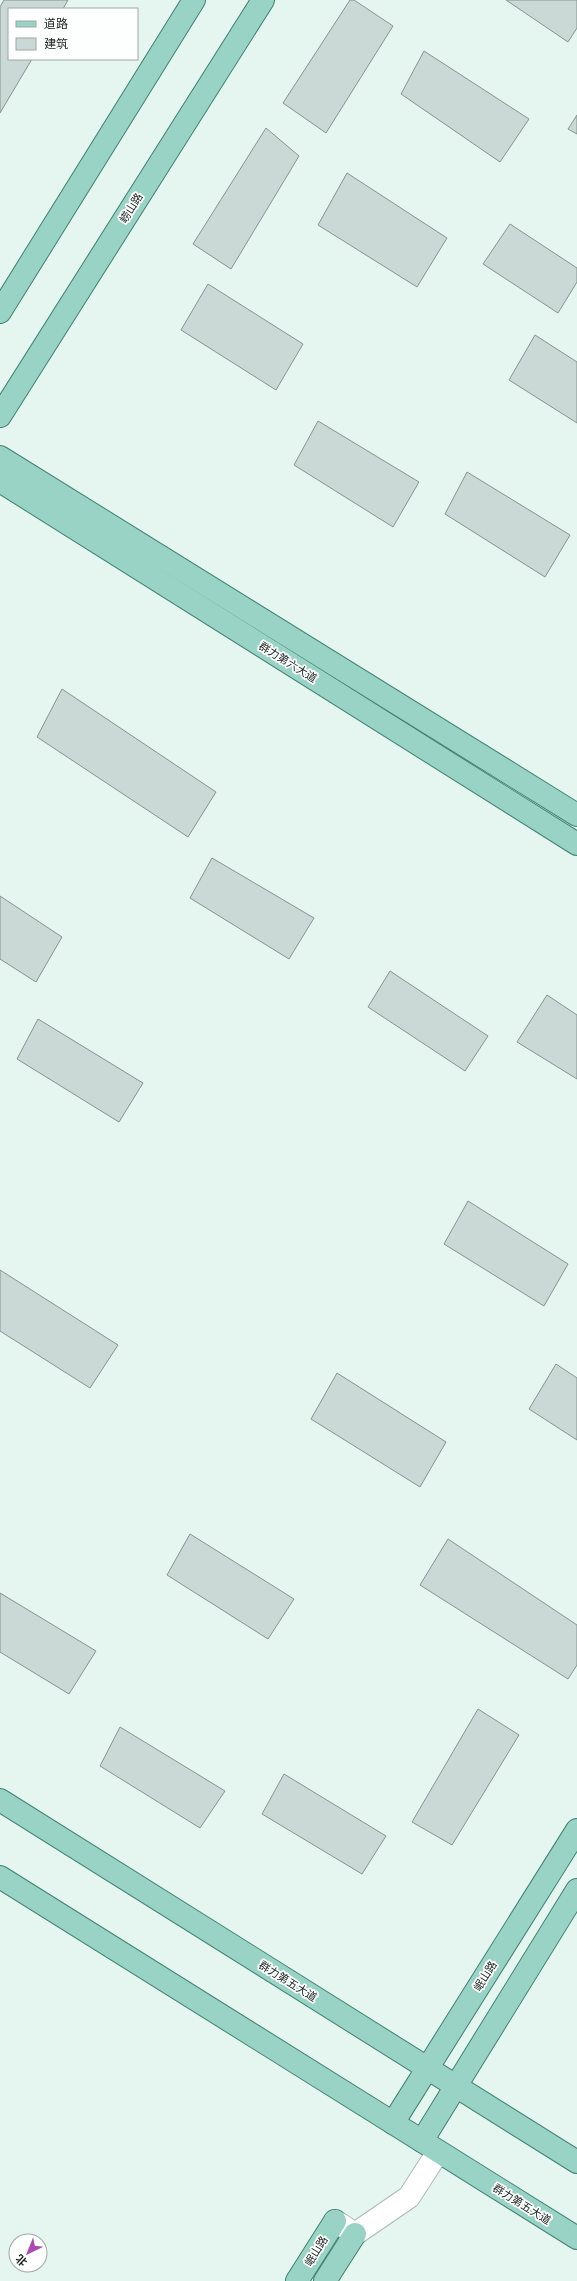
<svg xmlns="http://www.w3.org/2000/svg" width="577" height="2281" font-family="Overpass,'Noto Sans SC',sans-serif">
<rect width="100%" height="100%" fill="#e5f5f0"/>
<!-- building -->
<g fill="#cad9d5" stroke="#869490">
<polygon points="4,0 68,0 63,9 9,9 9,59 32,59 0,113 0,7"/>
<polygon points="350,0 354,0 393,26 326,133 283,103"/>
<polygon points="506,0 577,0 577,28 568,42"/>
<polygon points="424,51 529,119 500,162 401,94"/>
<polygon points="577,115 577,134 568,129"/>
<polygon points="266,128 299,156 231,269 193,244"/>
<polygon points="347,173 447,238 417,287 318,225"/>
<polygon points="510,224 577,268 577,282 558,313 483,264"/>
<polygon points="208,284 303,344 276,390 181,330"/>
<polygon points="535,335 577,362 577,423 509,380"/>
<polygon points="318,421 419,482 393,527 294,465"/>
<polygon points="467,472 570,535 545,577 445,514"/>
<polygon points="62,689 216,792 188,837 37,737"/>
<polygon points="212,858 314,918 289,959 190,898"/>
<polygon points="0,896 62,937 36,982 0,959"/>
<polygon points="390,971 488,1036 465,1071 368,1007"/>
<polygon points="547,995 577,1015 577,1079 517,1042"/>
<polygon points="38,1019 143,1083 119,1122 17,1059"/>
<polygon points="468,1201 568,1264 544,1306 444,1244"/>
<polygon points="0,1270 118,1345 90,1388 0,1331"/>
<polygon points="556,1364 577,1378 577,1440 529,1409"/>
<polygon points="337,1373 446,1442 420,1487 311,1419"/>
<polygon points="190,1534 294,1599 268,1639 167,1575"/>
<polygon points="448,1539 577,1625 577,1665 568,1679 420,1585"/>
<polygon points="0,1593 96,1651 69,1694 0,1652"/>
<polygon points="478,1709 519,1735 452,1845 412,1822"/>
<polygon points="120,1727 225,1791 200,1828 100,1766"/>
<polygon points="284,1774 386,1836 362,1874 262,1814"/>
</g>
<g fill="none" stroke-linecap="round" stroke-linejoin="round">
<defs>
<polyline id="minor" points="335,2221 355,2234 409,2197 438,2152"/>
<g id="major">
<polyline points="0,312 194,0"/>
<polyline points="0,416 263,0"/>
<polyline points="0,457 577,815"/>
<polyline points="0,481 577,844"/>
<polyline points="0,1800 577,2162"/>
<polyline points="0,1877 577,2238"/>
<polyline points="393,2123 577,1830"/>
<polyline points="422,2141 577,1890"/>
<polyline points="297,2281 335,2221"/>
<polyline points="325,2281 355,2234"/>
</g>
</defs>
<!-- minor casing -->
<use href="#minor" stroke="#abbab6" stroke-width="24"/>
<!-- major casing -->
<use href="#major" stroke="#408172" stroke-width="24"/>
<!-- minor -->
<use href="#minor" stroke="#fff" stroke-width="22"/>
<!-- major -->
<use href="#major" stroke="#98d3c5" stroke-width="22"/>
</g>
<g text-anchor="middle" stroke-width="3.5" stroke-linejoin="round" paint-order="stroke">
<!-- street labels -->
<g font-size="11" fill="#1b201f" stroke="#fcfffe">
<text transform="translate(131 208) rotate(-58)" y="4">崂山路</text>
<text transform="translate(288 662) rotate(32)" y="4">群力第六大道</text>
<text transform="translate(485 1976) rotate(-58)" y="4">岷山路</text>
<text transform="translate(288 1981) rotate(32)" y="4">群力第五大道</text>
<text transform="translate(522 2204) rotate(32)" y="4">群力第五大道</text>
<text transform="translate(316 2251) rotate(-58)" y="4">岷山路</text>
</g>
</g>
<!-- legend -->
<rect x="8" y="8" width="130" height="52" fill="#fcfffe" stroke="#a2a6a5"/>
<rect x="16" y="21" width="20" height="6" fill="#98d3c5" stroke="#a2a6a5"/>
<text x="44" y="28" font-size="12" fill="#1b201f">道路</text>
<rect x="16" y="38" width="20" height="12" fill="#cad9d5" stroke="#a2a6a5"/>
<text x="44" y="48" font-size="12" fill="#1b201f">建筑</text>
<!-- north arrow -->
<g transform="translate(28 2253) rotate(223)"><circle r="19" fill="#fcfffe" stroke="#a2a6a5"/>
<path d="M0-3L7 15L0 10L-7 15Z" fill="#ac4ab1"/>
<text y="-6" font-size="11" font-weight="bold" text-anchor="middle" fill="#1b201f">北</text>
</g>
</svg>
